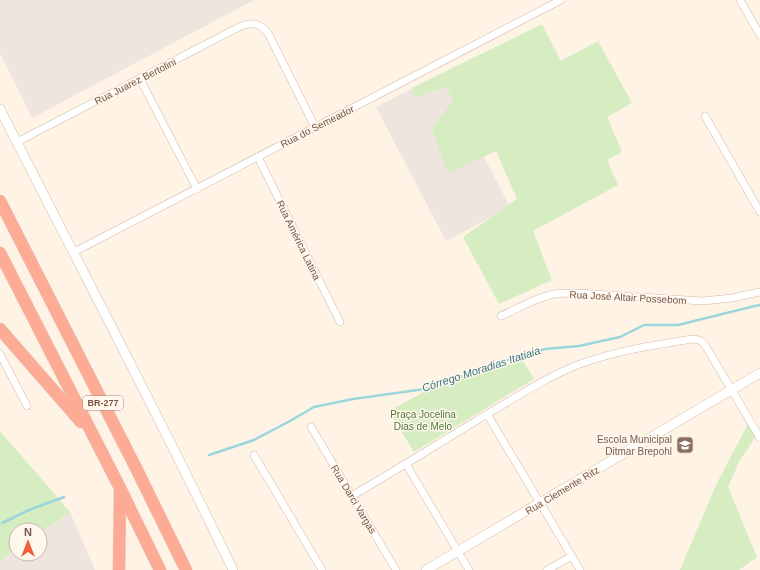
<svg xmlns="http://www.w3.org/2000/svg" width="760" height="570" font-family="Helvetica,sans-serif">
<rect width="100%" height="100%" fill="#fef3e4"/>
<!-- industrial -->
<g fill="#ede5de">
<polygon points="0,0 254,0 32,118 0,53"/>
<polygon points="441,74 510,207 446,241 376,107"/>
<polygon points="70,512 95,570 0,570 0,561 16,550 16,554 40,554 40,533"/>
</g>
<!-- green -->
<g fill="#d5edc1">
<polygon points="542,24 561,61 598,41 632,103 607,117 622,152 607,160 618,185 533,231 552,280 499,304 463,237 517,199 496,151 448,173 432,129 453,101 446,86 415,98 412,88"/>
<polygon points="522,359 534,379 414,452 389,411 424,392"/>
<polygon points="748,424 756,436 740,460 728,487 757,557 739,570 680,570 717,483"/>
<polygon points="0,431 70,512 40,533 40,530 16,530 16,550 0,561"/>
</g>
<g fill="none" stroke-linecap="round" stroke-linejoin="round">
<!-- stream -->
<g stroke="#9bd6dd" stroke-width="2.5">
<polyline points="209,455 254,440 290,421 314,407 353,399 425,389 453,380 497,363 545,349 579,346 620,337 644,325 678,325 755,306 760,305"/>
<polyline points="2,523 29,510 64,497"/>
</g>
<defs>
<g id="street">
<polyline points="740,0 760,35"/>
<polyline points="140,79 197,189"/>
<polyline points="705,116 760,212"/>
<path d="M17 142 239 27C251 22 259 22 268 33L315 127"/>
<polyline points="258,157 340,322"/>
<polyline points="74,252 561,0"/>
<path d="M501 316C517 309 535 298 554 294 561 293 569 293 576 293L703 301 732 298 760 292"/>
<polyline points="0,354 27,406"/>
<polyline points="487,414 580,570"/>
<polyline points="311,427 396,570"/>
<polyline points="254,455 322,570"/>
<polyline points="406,464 469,570"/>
<path d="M352 496C396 470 440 443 484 416 515 398 546 377 580 364 616 351 654 345 692 339 698 339 702 340 705 345L760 438"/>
<polyline points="547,570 572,556"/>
</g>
<g id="secondary">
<path d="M0 109C78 263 159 415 233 570"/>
<polyline points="426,570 760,373"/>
</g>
<g id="highway">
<polyline points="0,201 136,468 186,570"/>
<polyline points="0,253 120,488 160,570"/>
<polyline points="0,329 81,422"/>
<polyline points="119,570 120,491"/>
</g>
</defs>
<!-- street casing -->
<use href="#street" stroke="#d3bbab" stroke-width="8"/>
<!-- secondary casing -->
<use href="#secondary" stroke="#d6bba9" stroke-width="10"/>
<!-- highway casing -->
<use href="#highway" stroke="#dcd3cf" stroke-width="13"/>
<!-- street -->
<use href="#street" stroke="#fff" stroke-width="7"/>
<!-- secondary -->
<use href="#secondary" stroke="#fff" stroke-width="9"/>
<!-- highway -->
<use href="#highway" stroke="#feab95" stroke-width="12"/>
</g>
<!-- icons -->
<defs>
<symbol id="school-square" viewBox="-11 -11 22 22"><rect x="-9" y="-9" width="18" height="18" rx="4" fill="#8d6e63" stroke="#fff7ec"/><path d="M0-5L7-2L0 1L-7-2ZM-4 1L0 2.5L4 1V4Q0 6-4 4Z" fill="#fff"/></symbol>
</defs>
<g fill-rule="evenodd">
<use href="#school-square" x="675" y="435" width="20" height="20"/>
</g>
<g text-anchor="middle" stroke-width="3" stroke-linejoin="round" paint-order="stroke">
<!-- shield labels -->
<rect fill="#fff7ec" stroke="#a18678" stroke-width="1" x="83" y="396" width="40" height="14" rx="3"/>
<g font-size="9" font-weight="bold" fill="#795647">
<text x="103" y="406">BR-277</text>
</g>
<!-- street labels -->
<g font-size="10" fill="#795647" stroke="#fff7ec">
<text transform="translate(135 81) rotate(-27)" y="4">Rua Juarez Bertolini</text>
<text transform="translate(317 126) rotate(-27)" y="4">Rua do Semeador</text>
<text transform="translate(299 240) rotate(64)" y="4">Rua América Latina</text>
<text transform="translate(628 297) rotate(3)" y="4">Rua José Altair Possebom</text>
<text transform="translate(562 490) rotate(-31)" y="4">Rua Clemente Ritz</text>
<text transform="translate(354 499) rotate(59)" y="4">Rua Darci Vargas</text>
</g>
<!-- park labels -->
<g font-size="10" fill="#517a3b" stroke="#fff7ec">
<text x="423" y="418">Praça Jocelina<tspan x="423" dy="12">Dias de Melo</tspan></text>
</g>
<!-- education labels -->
<g font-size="10" fill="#785e54" stroke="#fff7ec" text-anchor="end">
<text x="672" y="443">Escola Municipal<tspan x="672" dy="12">Ditmar Brepohl</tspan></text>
</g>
<!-- water labels -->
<g font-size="11" font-style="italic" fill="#397880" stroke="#fff7ec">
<text transform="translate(481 369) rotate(-18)" y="4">Córrego Moradias Itatiaia</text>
</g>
</g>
<!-- north arrow -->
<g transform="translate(28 542)"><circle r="19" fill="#fff7ec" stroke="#c9b7aa"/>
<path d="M0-3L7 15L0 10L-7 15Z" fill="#f35d3e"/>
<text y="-6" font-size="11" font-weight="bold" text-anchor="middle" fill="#795647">N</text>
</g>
</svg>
